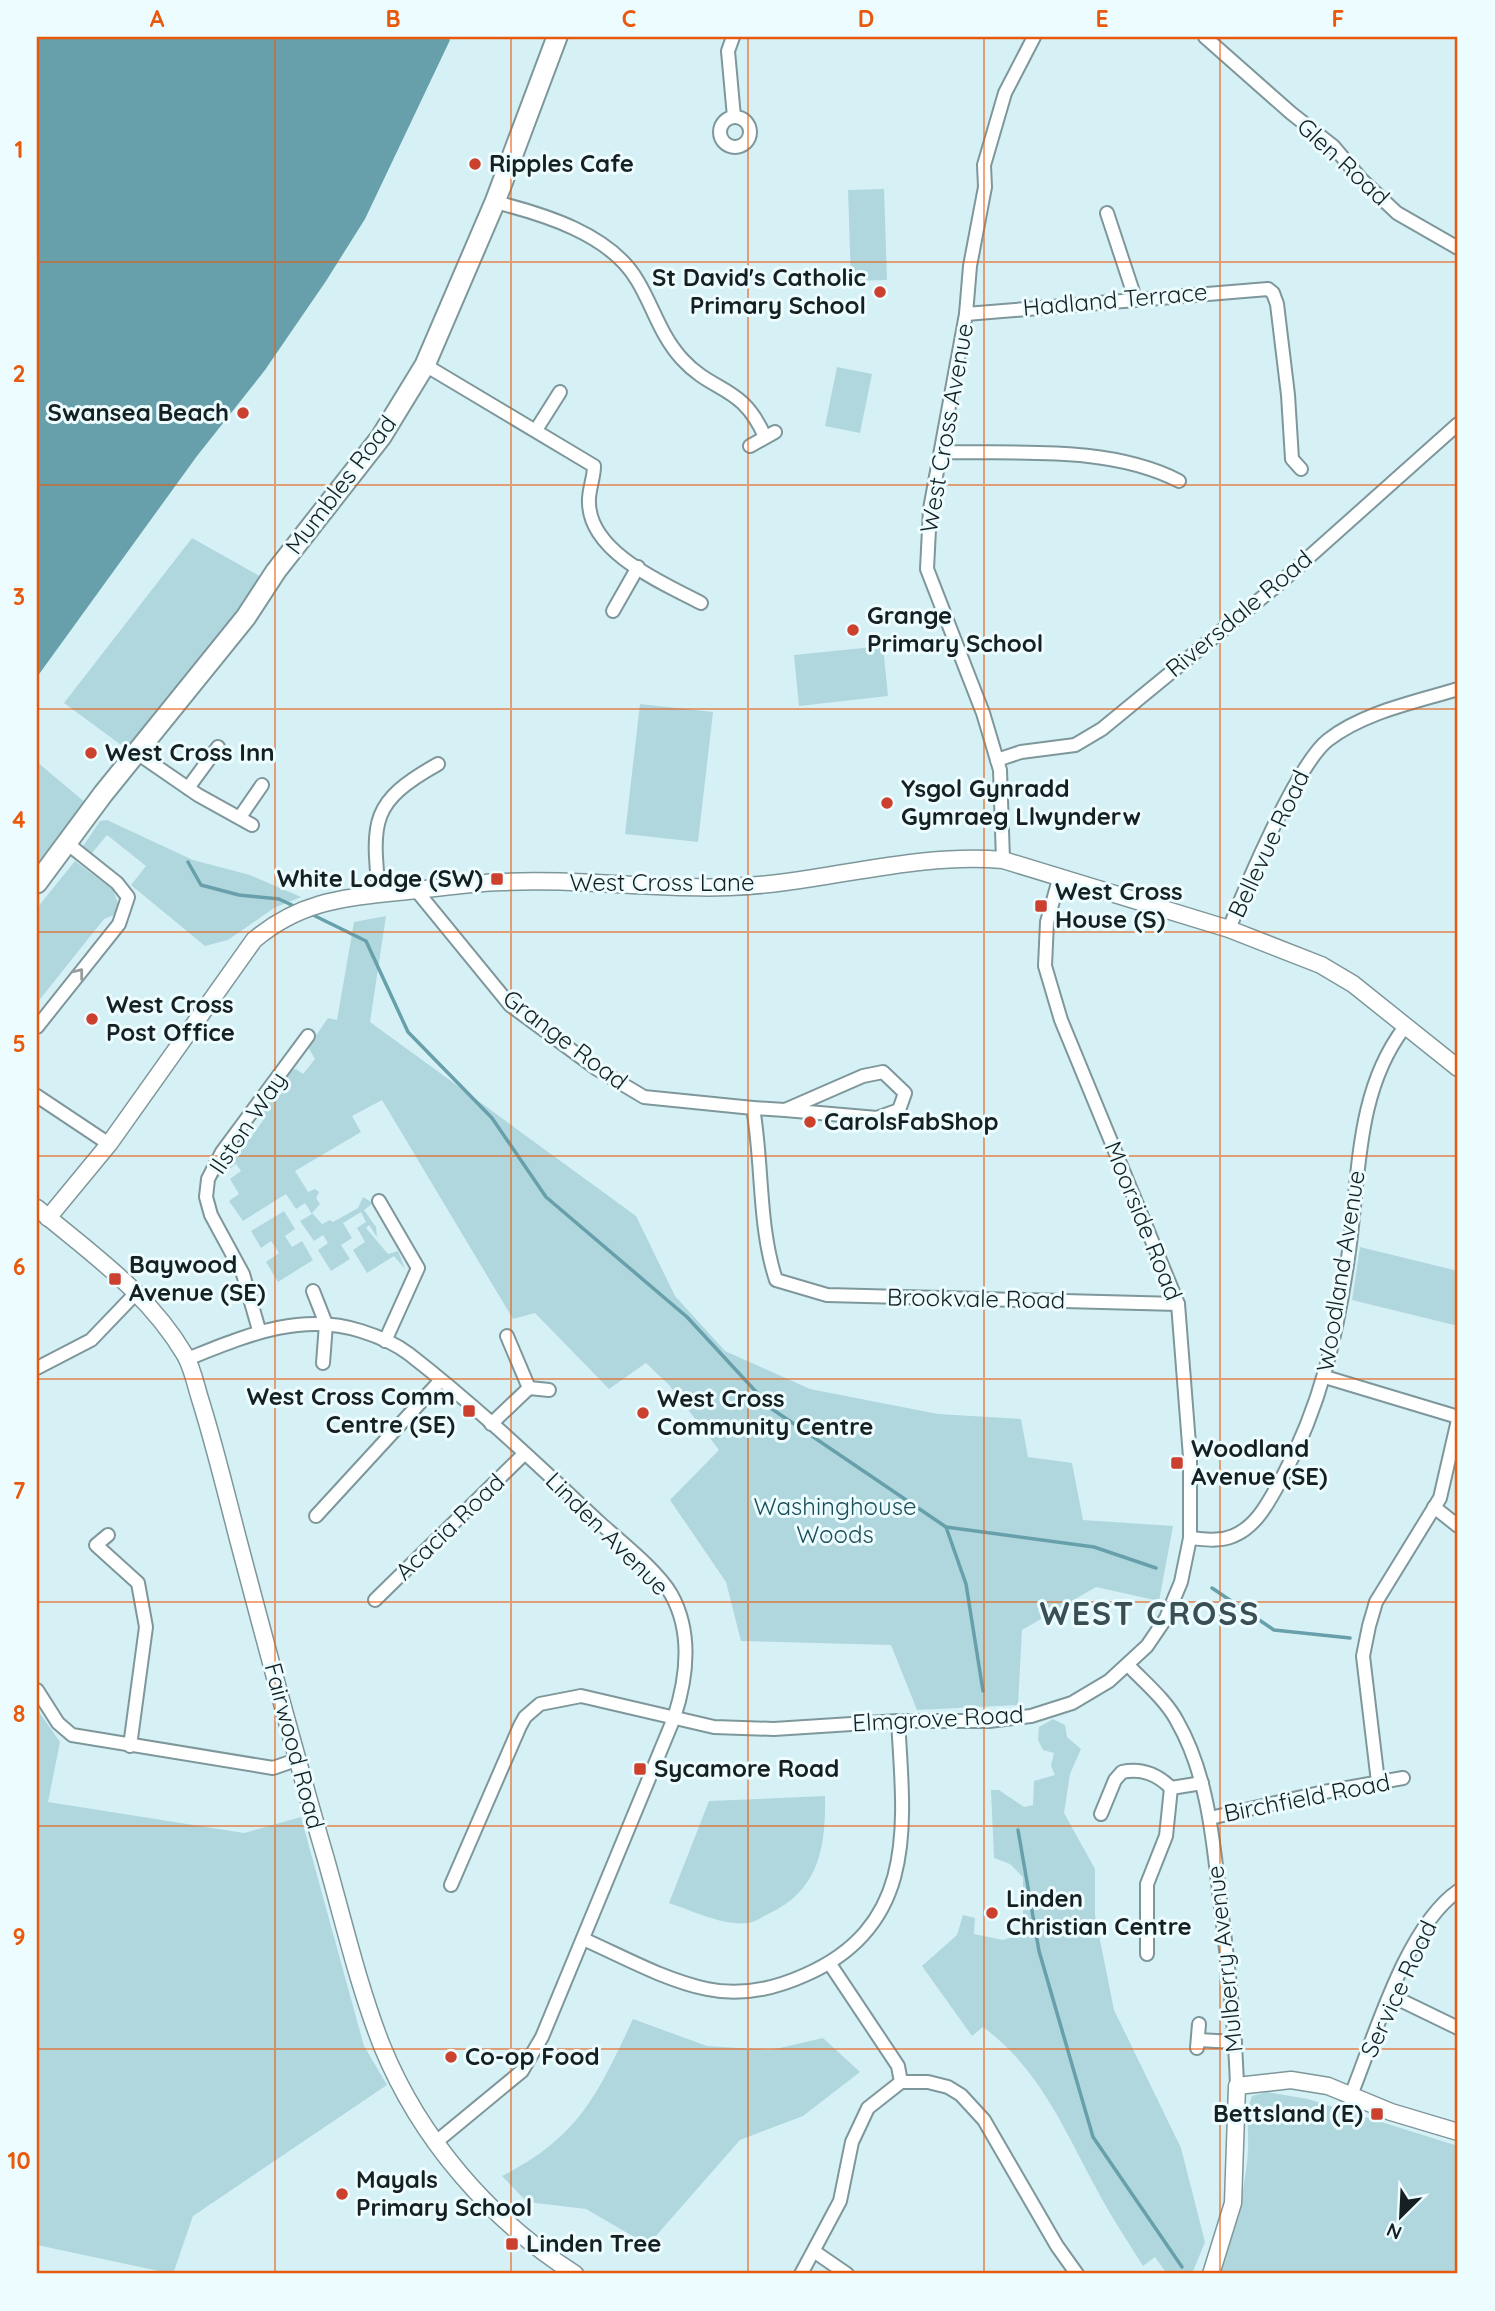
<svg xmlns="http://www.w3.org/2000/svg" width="1495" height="2311" font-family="Quicksand,sans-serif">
<rect width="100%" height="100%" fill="#d6f1f6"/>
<!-- green -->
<g fill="#b0d7de">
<polygon points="884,189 887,280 851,281 848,190"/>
<polygon points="837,367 872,374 860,433 825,426"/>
<polygon points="192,538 263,578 128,750 64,703"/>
<polygon points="883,646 888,696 799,706 794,655"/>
<polygon points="640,704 713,712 698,842 625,834"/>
<polygon points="37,762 86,803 37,869"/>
<polygon points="107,820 193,860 250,875 301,897 274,908 228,940 205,946 131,885 146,866 107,835 92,853 83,846 100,821"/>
<polygon points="75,861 113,890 119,906 114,915 104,919 37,1003 37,908"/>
<polygon points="386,916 370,1022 636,1216 675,1296 725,1351 810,1389 938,1414 1021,1419 1028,1457 1072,1463 1083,1520 1173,1526 1159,1601 1096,1587 1022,1630 1018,1705 917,1710 891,1645 741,1641 726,1582 670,1500 719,1450 669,1385 646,1363 609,1389 535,1313 513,1319 382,1100 352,1116 361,1132 295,1171 308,1192 315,1189 319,1192 316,1198 320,1204 312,1213 322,1224 330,1220 333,1222 358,1208 363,1197 373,1203 364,1210 376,1227 377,1237 369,1225 366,1228 388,1254 398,1251 405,1269 394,1256 367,1273 353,1250 365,1242 357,1228 366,1222 361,1212 343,1223 352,1238 341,1245 350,1259 331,1271 318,1250 328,1243 323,1235 314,1241 300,1221 312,1214 305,1203 296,1209 286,1194 243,1221 229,1201 239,1194 230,1179 241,1171 236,1164 211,1183 234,1140 240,1139 245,1145 265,1118 257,1111 287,1071 296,1069 303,1074 315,1059 308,1047 328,1018 337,1020 354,922"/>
<polygon points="284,1211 295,1229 285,1236 292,1247 302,1241 313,1260 278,1282 266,1262 279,1253 271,1241 261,1248 251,1231"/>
<polygon points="1360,1247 1458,1271 1458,1326 1352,1300"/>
<polygon points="37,1709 60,1742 48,1802 244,1833 301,1817 364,2046 387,2085 193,2216 173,2274 37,2245"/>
<path d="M1053 1719 1065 1725 1067 1737 1081 1749 1070 1774 1064 1813 1095 1869V1915L1114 2010 1181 2148 1205 2242 1192 2274H1167L1155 2257 1143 2266C1127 2240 1110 2215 1096 2188 1064 2129 1039 2068 983 2027L972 2036 922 1966 957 1935 963 1915 975 1918 974 1934 1003 1940 1023 1934V1877L1010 1864 994 1858 991 1790H999L1024 1807 1033 1805 1034 1781 1055 1775 1051 1766 1054 1753 1043 1750 1038 1740 1039 1727Z"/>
<path d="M825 1796C826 1847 819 1891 768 1914 762 1917 755 1922 748 1923 723 1926 693 1911 669 1903L709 1801Z"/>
<path d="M633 2019 707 2046 771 2050 823 2038 860 2072 803 2116 740 2140 648 2245 586 2209 527 2202 502 2176C579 2137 598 2094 633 2019Z"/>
<path d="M1267 2092 1308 2099 1458 2146V2274H1218C1233 2244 1246 2185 1248 2151 1249 2132 1245 2114 1252 2096Z"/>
</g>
<!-- water -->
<polygon fill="#67a0ab" points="37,37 447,37 450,40 365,219 326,281 265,370 197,456 37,677"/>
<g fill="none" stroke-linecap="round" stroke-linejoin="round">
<!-- stream -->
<g stroke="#67a0ab" stroke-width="3.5">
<polyline points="188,862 201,885 239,895 279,899 296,907"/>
<polyline points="309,913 366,941 408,1032 492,1118 546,1197 687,1317 772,1409 946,1527 1094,1547 1156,1568"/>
<polyline points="946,1527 966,1584 983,1691"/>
<polyline points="1212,1588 1274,1630 1350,1638"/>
<polyline points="1018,1830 1039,1951 1093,2137 1182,2267"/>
</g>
<defs>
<g id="minor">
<polyline points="733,37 728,51 734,117"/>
<polyline points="1205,37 1291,113 1333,146 1361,179 1397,213 1458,248"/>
<circle cx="735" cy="132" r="15"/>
<path d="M495 202C543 214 610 234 637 280 653 306 660 335 682 359 714 394 742 384 765 437"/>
<polyline points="1107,213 1135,298"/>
<polyline points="966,314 1268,289 1273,293 1277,304 1288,395 1292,459 1301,469"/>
<path d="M425 365 594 466C594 479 588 491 589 503 590 553 663 583 701 603"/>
<polyline points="536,430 560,392"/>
<polyline points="750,446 775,432"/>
<path d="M941 452C1018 454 1109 445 1179 481"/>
<polyline points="613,611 638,567"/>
<polyline points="137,753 198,795 252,825"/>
<polyline points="997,760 1021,752 1075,745 1102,729 1281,582 1458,424"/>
<polyline points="188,788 218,747"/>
<polyline points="240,817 262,785"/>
<polyline points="1003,860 1000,770 983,713 927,569 930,509 966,314 970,266 985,187 984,165 1005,93 1034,37"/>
<path d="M416 890 510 1005 597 1069 644 1097 753 1108C763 1165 758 1225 776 1280L827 1295 1178 1304"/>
<path d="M379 894C372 821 370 802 438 764"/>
<path d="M1229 929C1245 888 1297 764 1328 740 1364 712 1416 702 1458 689"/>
<polyline points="37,1027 119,924 128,897 117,883 68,844"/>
<polyline points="37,1096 109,1144"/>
<polyline points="753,1108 785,1110 863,1076 883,1072 905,1093 899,1110 877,1118 785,1110"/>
<polyline points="379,1201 418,1268 385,1341"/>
<polyline points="313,1291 326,1324 323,1363"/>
<polyline points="259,1330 243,1274 211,1215 206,1197 208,1179 222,1152 308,1036"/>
<path d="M187 1359C243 1337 300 1311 361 1331 377 1336 396 1344 409 1354 476 1406 538 1465 600 1523 621 1542 657 1570 671 1594 693 1633 687 1678 674 1718L542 2037 522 2071 436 2142"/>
<polyline points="37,1368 91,1340 137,1292"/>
<polyline points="1325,1377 1458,1417"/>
<polyline points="529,1388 549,1390"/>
<polyline points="491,1424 529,1388 507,1336"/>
<polyline points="1434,1507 1458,1526"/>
<polyline points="316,1516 440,1381"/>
<polyline points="108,1535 96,1545 138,1583 146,1627 130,1746"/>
<path d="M1190 1538C1204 1539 1219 1542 1233 1536 1258 1526 1270 1499 1283 1476 1320 1407 1337 1335 1348 1258 1360 1180 1354 1094 1404 1028"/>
<polyline points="375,1600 524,1454"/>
<path d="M1128 1665C1144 1682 1166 1700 1177 1721 1208 1775 1213 1840 1220 1900 1228 1962 1235 2023 1237 2086"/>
<polyline points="37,1690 58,1723 72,1735 273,1768 296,1760"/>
<polyline points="1378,1782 1363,1656 1369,1626 1376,1602 1440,1498 1458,1420"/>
<path d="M1101 1814 1115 1780 1122 1772C1142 1768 1157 1774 1171 1788L1202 1783"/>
<polyline points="1210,1818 1324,1792 1403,1778"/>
<polyline points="451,1885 520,1726 525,1717 540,1704 581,1696 714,1727 774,1729 898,1721 989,1721 1031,1716 1072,1703 1109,1681 1147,1646 1166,1618 1181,1582 1190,1538 1190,1457 1178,1304 1061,1020 1045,966 1047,922 1060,876"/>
<path d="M583 1939C622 1956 664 1980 707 1989 740 1996 774 1989 805 1975 919 1925 904 1823 898 1721"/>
<polyline points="1147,1954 1147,1884 1166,1836 1171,1788"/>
<polyline points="830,1964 898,2066 901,2082"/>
<polyline points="1392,1996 1458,2028"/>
<polyline points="1198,2040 1235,2042"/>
<polyline points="1197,2048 1199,2024"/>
<path d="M1351 2095C1375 2036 1406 1927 1458 1891"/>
<polyline points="815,2252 847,2274"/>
<polyline points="801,2274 840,2201 852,2142 868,2108 901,2082 928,2082 948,2087 961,2095 984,2120 1057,2246 1077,2274"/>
</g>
<g id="tertiary">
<path d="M37 1208C91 1254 148 1292 185 1355 193 1369 196 1387 201 1402 215 1447 226 1493 238 1539 266 1645 294 1751 325 1856 343 1919 358 1985 382 2046 420 2139 490 2220 575 2274"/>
<path d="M48 1218 109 1144 254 940C303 899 347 898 407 891 438 888 470 883 502 882 577 878 654 890 729 887 821 884 911 852 1003 860L1229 929 1321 965 1353 984 1458 1068"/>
<polyline points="1211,2274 1233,2203 1237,2086 1291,2080 1328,2086 1391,2112 1458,2132"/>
</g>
<polyline id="primary" points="37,883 103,794 246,617 276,571 381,437 425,365 495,202 557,37"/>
</defs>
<!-- minor casing -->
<use href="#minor" stroke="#7e979b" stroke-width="16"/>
<!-- tertiary casing -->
<use href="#tertiary" stroke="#7e979b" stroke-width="19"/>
<!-- primary casing -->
<use href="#primary" stroke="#7e979b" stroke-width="23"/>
<!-- minor -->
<use href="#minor" stroke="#fff" stroke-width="12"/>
<!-- tertiary -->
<use href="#tertiary" stroke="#fff" stroke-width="16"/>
<!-- primary -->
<use href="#primary" stroke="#fff" stroke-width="19"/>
</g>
<!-- one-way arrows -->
<defs><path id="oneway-chevron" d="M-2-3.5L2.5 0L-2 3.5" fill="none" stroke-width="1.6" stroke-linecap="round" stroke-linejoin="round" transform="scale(1.75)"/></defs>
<use stroke="#969b9c" href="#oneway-chevron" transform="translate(79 973) rotate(-52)"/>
<!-- grid -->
<path fill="none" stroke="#e8590c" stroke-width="2" stroke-opacity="0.55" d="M275 37V2274M511 37V2274M748 37V2274M984 37V2274M1220 37V2274M37 262H1458M37 485H1458M37 709H1458M37 932H1458M37 1156H1458M37 1379H1458M37 1602H1458M37 1826H1458M37 2049H1458"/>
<!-- markers -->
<g fill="#cc402e" stroke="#ecfcff" stroke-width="2.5">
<circle cx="475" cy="164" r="7"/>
<circle cx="880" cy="292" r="7"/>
<circle cx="243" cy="413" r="7"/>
<circle cx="853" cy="630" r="7"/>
<circle cx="91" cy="753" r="7"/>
<circle cx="887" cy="803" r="7"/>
<rect x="490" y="872" width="14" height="14" rx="3.5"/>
<rect x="1034" y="899" width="14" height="14" rx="3.5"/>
<circle cx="92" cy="1019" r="7"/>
<circle cx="810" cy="1122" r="7"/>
<rect x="108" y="1272" width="14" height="14" rx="3.5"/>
<rect x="462" y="1404" width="14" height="14" rx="3.5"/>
<circle cx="643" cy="1413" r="7"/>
<rect x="1170" y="1456" width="14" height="14" rx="3.5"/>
<rect x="633" y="1762" width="14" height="14" rx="3.5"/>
<circle cx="992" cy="1913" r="7"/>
<circle cx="451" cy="2057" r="7"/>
<rect x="1370" y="2107" width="14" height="14" rx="3.5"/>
<circle cx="342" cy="2194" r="7"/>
<rect x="505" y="2237" width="14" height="14" rx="3.5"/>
</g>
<g text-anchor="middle" stroke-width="6" stroke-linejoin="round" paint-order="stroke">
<!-- street labels -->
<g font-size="24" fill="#162022" stroke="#ecfcff">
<text transform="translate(1343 162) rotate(43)" y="8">Glen Road</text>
<text transform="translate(1115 300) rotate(-5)" y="8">Hadland Terrace</text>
<text transform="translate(947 428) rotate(-80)" y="8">West Cross Avenue</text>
<text transform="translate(341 485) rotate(-53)" y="8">Mumbles Road</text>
<text transform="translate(1239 614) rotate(-40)" y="8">Riversdale Road</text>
<text transform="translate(1269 844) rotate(-65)" y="8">Bellevue Road</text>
<text x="662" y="891">West Cross Lane</text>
<text transform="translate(565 1040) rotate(37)" y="8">Grange Road</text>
<text transform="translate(248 1123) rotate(-56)" y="8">Ilston Way</text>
<text transform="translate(1143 1221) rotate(68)" y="8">Moorside Road</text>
<text transform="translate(1341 1271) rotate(-81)" y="8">Woodland Avenue</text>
<text transform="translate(976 1299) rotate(1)" y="8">Brookvale Road</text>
<text transform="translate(450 1527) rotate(-44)" y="8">Acacia Road</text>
<text transform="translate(607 1534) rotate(45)" y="8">Linden Avenue</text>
<text transform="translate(938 1719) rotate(-3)" y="8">Elmgrove Road</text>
<text transform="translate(294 1746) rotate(75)" y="8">Fairwood Road</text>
<text transform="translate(1307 1798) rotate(-11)" y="8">Birchfield Road</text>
<text transform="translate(1225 1959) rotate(-96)" y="8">Mulberry Avenue</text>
<text transform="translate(1399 1989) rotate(-65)" y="8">Service Road</text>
</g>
<!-- poi labels -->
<g font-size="24" font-weight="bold" fill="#162022" stroke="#ecfcff" text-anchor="start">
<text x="489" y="172">Ripples Cafe</text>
<text x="866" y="286" text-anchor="end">St David's Catholic<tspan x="866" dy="28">Primary School</tspan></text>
<text x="229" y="421" text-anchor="end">Swansea Beach</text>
<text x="867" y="624">Grange<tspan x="867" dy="28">Primary School</tspan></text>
<text x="105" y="761">West Cross Inn</text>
<text x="901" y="797">Ysgol Gynradd<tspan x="901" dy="28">Gymraeg Llwynderw</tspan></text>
<text x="483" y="887" text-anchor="end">White Lodge (SW)</text>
<text x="1055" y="900">West Cross<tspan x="1055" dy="28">House (S)</tspan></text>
<text x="106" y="1013">West Cross<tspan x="106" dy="28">Post Office</tspan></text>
<text x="824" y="1130">CarolsFabShop</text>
<text x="129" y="1273">Baywood<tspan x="129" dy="28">Avenue (SE)</tspan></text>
<text x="455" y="1405" text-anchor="end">West Cross Comm<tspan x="455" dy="28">Centre (SE)</tspan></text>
<text x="657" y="1407">West Cross<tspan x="657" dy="28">Community Centre</tspan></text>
<text x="1191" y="1457">Woodland<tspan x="1191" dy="28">Avenue (SE)</tspan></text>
<text x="654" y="1777">Sycamore Road</text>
<text x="1006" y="1907">Linden<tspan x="1006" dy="28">Christian Centre</tspan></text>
<text x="465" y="2065">Co-op Food</text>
<text x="1363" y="2122" text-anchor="end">Bettsland (E)</text>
<text x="356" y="2188">Mayals<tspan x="356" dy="28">Primary School</tspan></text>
<text x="526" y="2252">Linden Tree</text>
</g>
<!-- park labels -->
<g font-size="24" fill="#1b4e57" stroke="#ecfcff">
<text x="835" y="1515">Washinghouse<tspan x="835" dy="28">Woods</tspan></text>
</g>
<!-- district labels -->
<g font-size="32" font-weight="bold" letter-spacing="2" fill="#394f54" stroke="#ecfcff">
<text x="1150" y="1625">WEST CROSS</text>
</g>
</g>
<!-- border -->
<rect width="1495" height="2311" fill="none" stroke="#ecfcff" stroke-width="77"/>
<!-- north arrow -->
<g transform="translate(1401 2216) rotate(204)" stroke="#ecfcff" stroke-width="5" paint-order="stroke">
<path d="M0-5L12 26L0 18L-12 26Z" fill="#162022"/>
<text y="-10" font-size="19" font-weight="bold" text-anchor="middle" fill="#162022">N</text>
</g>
<rect x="38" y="38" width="1418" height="2234" fill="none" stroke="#e8590c" stroke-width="2.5"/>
<g font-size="23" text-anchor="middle" font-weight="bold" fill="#e8590c">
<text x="157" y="27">A</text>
<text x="393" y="27">B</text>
<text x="629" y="27">C</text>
<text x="866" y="27">D</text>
<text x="1102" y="27">E</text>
<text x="1338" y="27">F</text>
<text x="19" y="158">1</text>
<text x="19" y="382">2</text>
<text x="19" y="605">3</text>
<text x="19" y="828">4</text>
<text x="19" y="1052">5</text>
<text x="19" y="1275">6</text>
<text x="19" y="1499">7</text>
<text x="19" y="1722">8</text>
<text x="19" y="1945">9</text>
<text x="19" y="2169">10</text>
</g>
</svg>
